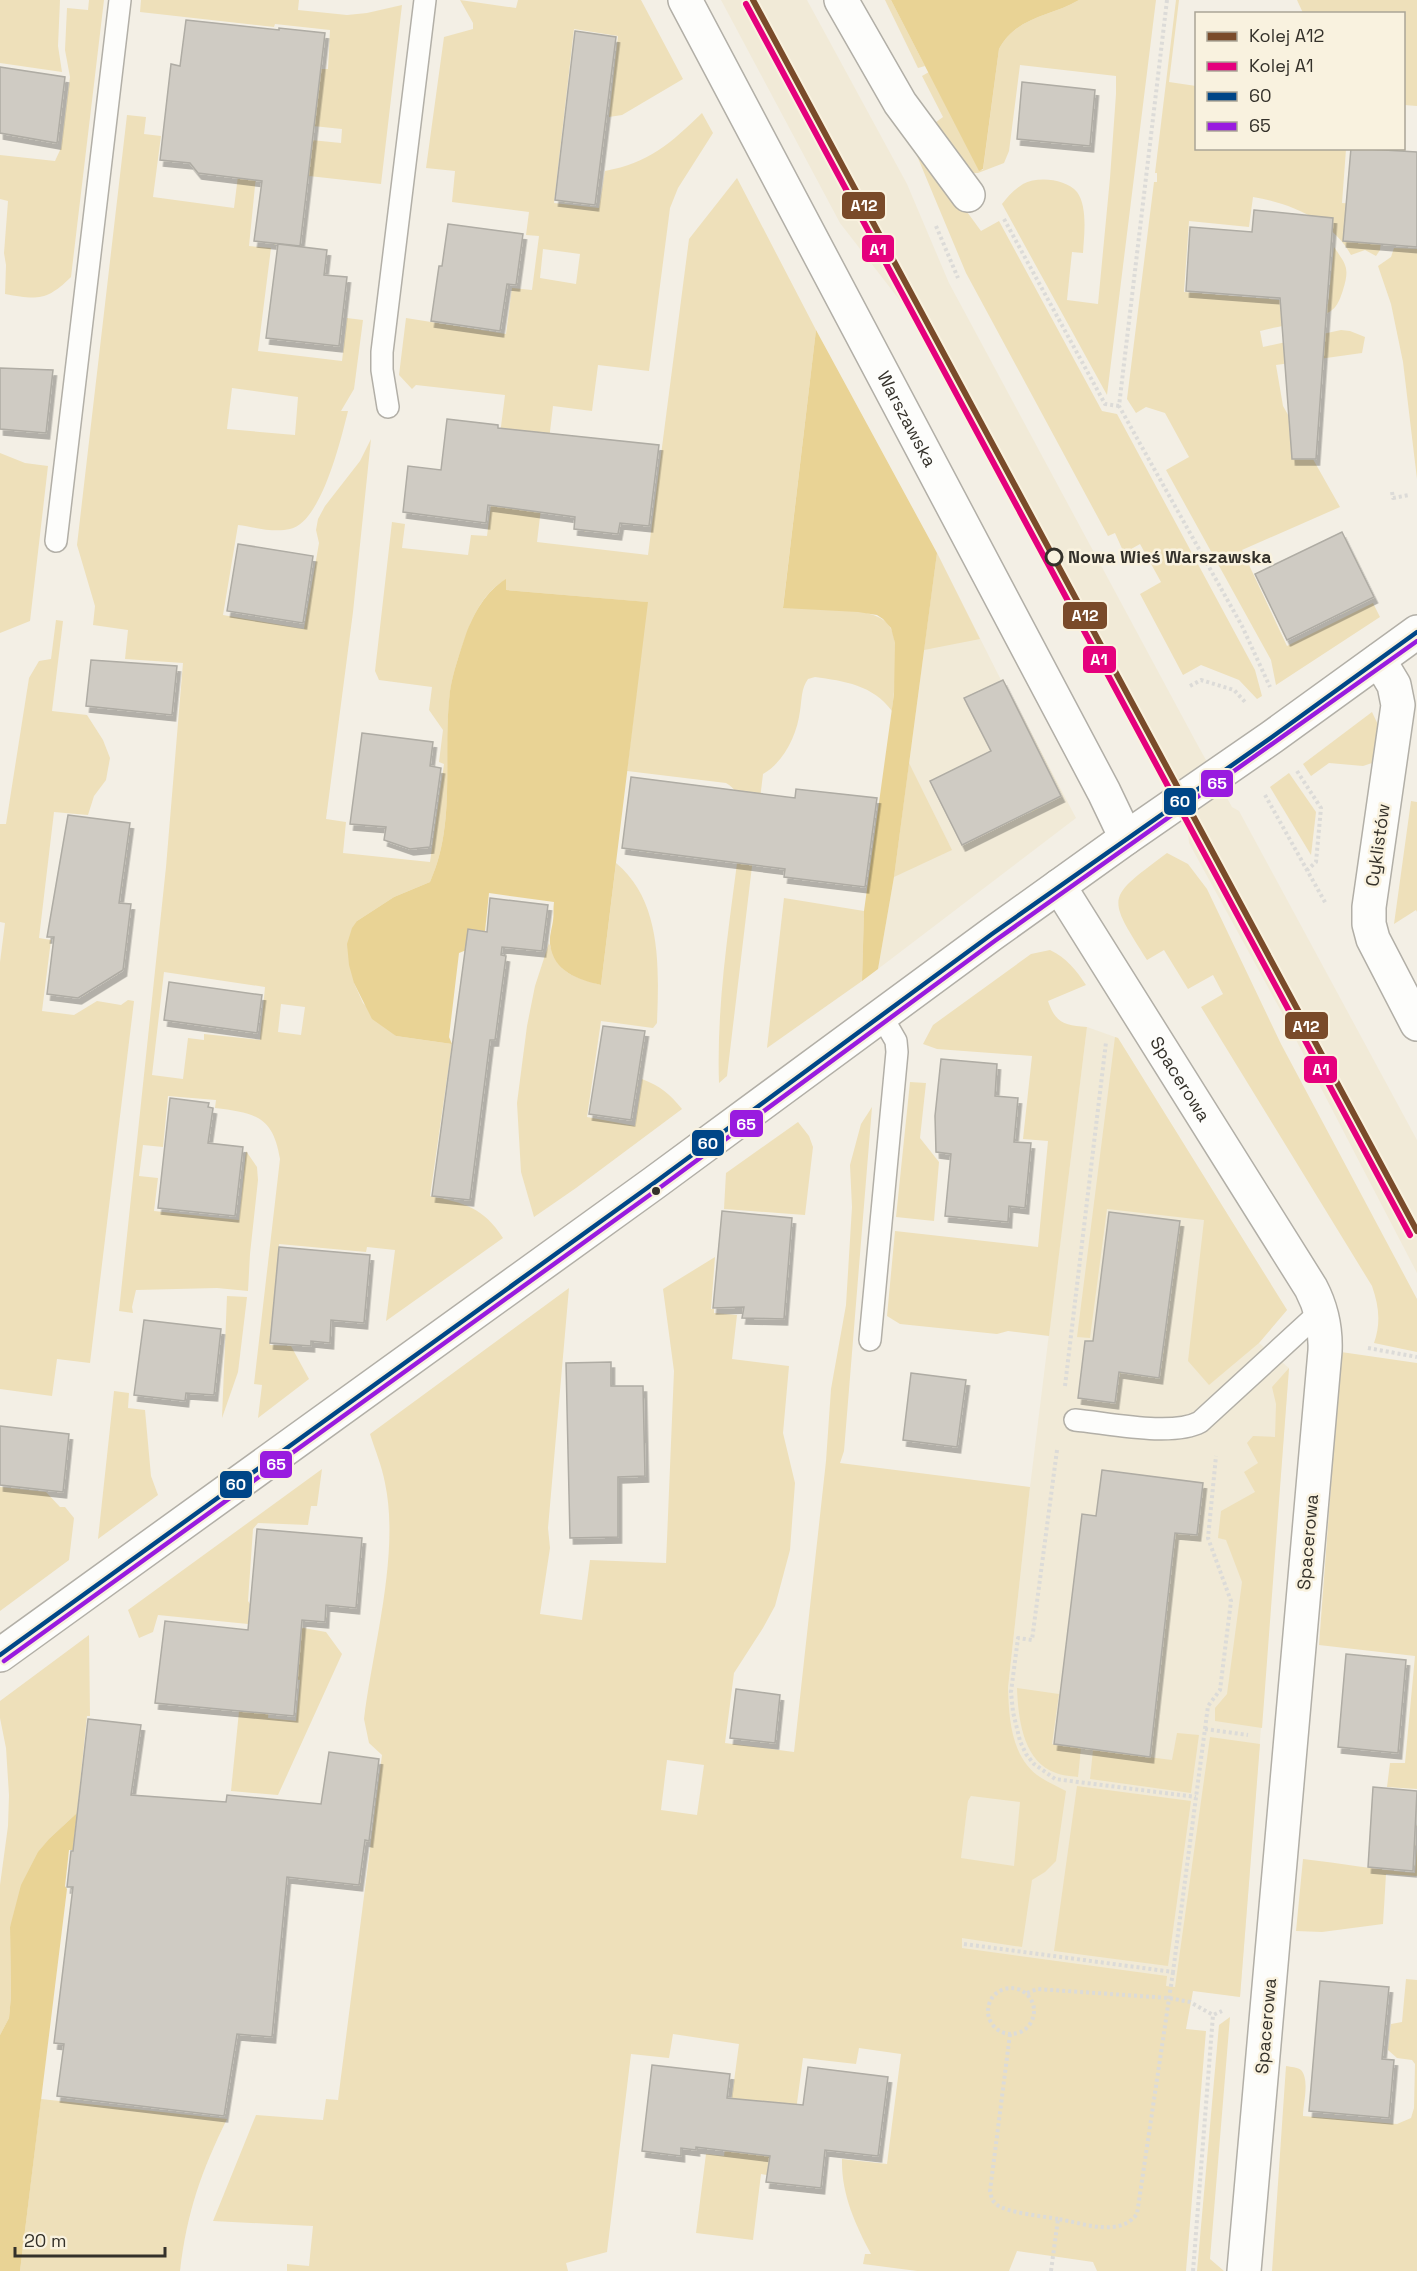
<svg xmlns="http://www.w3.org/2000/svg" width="1417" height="2271" font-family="'Space Grotesk',sans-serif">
<defs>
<filter id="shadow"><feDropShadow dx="3.5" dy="6" stdDeviation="0" flood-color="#0004"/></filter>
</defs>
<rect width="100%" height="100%" fill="#f3efe5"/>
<!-- built -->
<g fill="#f1ead7">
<polygon points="721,0 807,0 907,184 949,283 1196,742 1232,807 1239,811 1417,1140 1417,1273 1281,1011 1189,843 1188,831 905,307 840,223"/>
<polygon points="937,553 1001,680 1003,679 1076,818 878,969 894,877"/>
<polygon points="1087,1027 1118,1038 1287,1310 1259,1343 1289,1368 1240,1997 1171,1987 947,1960 968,1801 996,1753 1008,1688 1030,1487"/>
</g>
<!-- green -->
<g fill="#eee0ba" fill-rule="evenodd">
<polygon points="0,0 60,0 58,46 62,72 0,63"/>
<path d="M89 0H104L71 277C47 301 37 300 5 294L6 265 4 253 8 201 0 199V155L55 161 61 148 70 77 65 50 67 8 88 10Z"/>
<path d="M141 0H299L298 10 347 15 367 13 402 5 381 184 291 174 258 156 249 246 271 248 258 351 342 361 347 318 363 320 354 389 341 411H348C341 439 321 523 290 529 274 533 254 527 238 525L223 615 304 629 319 543 316 530 318 519 325 506 360 461 371 439 353 612 326 819 346 822 343 853 430 862 444 764 439 762 443 730 429 710 432 687 379 680 375 671 392 522 405 524 402 548 468 555 471 535 487 536 505 395 416 385 412 389 399 375 406 318 506 334 512 288 532 290 539 236 526 235 529 212 452 202 455 171 426 168 444 37 473 29V23L460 0 516 8 518 0H641L683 79 622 115 609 117 618 36 574 29 554 203 599 208 605 171C649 163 671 143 702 113L713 133 678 188 670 208 649 371 598 365 592 411 553 406 537 542 648 555 689 239 737 178 816 330 783 607C808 610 876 603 890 627 901 644 894 691 892 711 873 685 844 681 815 677L808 679C801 689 802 699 800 711 797 735 784 762 763 774L727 1076 719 1083C716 996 732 910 742 823 741 807 742 792 726 783L627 771 647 602 505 590V580C487 590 475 611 468 630 461 649 453 671 450 692 442 755 457 822 430 882L394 897 357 921 354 983 363 1003 396 1036 452 1044 430 1196C464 1203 483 1207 503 1238L386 1321 395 1250 367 1247 366 1252 279 1244 270 1345 291 1346 309 1379 258 1418 262 1385 254 1384 280 1159C273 1115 254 1113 215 1108L216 1100 168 1096 163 1147 143 1145 139 1176 158 1178 154 1211 239 1220 246 1151 257 1167 258 1180 250 1254 248 1291 217 1288 136 1290 132 1307 133 1313 119 1311 166 867 183 663 125 659 128 630 93 625 95 606 77 545 127 115 146 117 144 134 161 136 153 197 234 208 245 120 261 135 341 143 342 129 313 126 320 69H328L330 30 275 24 274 27 140 12ZM543 249 580 254 576 284 540 278ZM232 388 298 397 295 435 227 429ZM164 972 265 987 260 1040 204 1034V1040L188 1038 183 1079 152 1075ZM281 1004 305 1007 301 1035 278 1032Z"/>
<polygon points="885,0 891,0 925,66 918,68"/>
<path d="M1079 0H1156L1107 395 1002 204C1008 196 1015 189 1023 184 1038 176 1066 179 1077 192 1088 207 1084 236 1083 253L1072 252 1067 300 1098 304 1110 178 1116 94V76L1020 65 1009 151 1004 163 978 173H966L932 125 943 117 922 76 929 72 979 170H983L999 49C1017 16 1050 17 1079 0Z"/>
<path d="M1176 0H1179L1169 82 1196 86V148L1346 149 1342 203 1385 206 1380 250 1376 256 1365 250 1351 255C1333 221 1290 203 1253 197L1249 227 1189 221 1184 292 1328 304 1334 247C1346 265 1350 267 1343 290 1341 296 1338 306 1332 310 1322 319 1275 327 1260 331L1263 347 1341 330 1350 331 1365 337 1362 353 1276 365 1283 406 1340 507 1242 550 1287 646 1373 603 1380 617 1276 685 1271 660 1166 470 1189 457 1165 413 1146 407 1136 413 1127 399 1154 182H1157V173H1155Z"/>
<polygon points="1297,0 1417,0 1417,106 1404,105 1404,14 1303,13"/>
<polygon points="921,149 981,231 999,221 1102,411 1117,414 1255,670 1262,696 1257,699 1239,680 1201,665 1183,675 1140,594 1161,582 1140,544 1124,553 1115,533 1108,536 966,273 915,151"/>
<polygon points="1394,248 1417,249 1417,479 1403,362 1391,304 1378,266 1391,257"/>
<polygon points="0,453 25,463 48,466 30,621 0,633"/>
<polygon points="937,553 980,639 924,650"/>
<polygon points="56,620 63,621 52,711 87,715 103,740 110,758 106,780 94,796 88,815 54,812 39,938 51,940 42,1011 74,1015 97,1001 121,1005 128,1000 134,1001 90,1363 57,1359 52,1396 0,1389 0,962 5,923 0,922 0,824 6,824 29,678 39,661 51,659"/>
<polygon points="1372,712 1380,729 1372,763 1363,766 1329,763 1311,776 1303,764"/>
<polygon points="909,763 952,850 894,877"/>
<polygon points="1289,773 1316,812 1311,855 1270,787"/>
<polygon points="1411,801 1417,802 1417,912 1416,910 1394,924"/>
<path d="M1167 853 1188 864 1207 889 1281 1044 1417 1299V1352L1374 1343C1381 1323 1379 1306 1372 1286L1201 1007 1223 994 1213 975 1188 989 1164 950 1147 960C1106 895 1106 899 1167 853Z"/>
<path d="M616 863C662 901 659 968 657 1023L653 1028 601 1021 587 1117 635 1126 642 1079C660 1086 670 1094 682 1109L576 1188 534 1217 521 1172 517 1103 527 1026 535 986 549 943C561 976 570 975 601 985Z"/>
<polygon points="784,898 864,911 862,981 767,1048"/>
<path d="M1050 950C1067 958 1076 970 1086 985L1048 1001C1056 1024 1065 1025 1087 1027L1049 1336 1008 1331 997 1334 900 1324 887 1316 895 1231 1038 1247 1048 1141 1023 1139 1032 1056 937 1049 923 1044 933 1025 1031 954Z"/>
<polygon points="1115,1037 1118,1038 1287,1310 1259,1343 1209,1385 1188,1361 1204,1220 1107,1209 1090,1338 1077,1337"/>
<polygon points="910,1082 926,1083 920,1138 939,1162 934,1221 896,1217"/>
<path d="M872 1107 844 1451 840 1463 1030 1487 1008 1688C1009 1719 1011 1754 1037 1775 1045 1781 1057 1786 1066 1791L1056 1861 1045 1872 1032 1880 1022 1947 962 1938V1948L1167 1976 1166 1986 1175 1987 1210 1737 1260 1744 1240 1997 1193 1991 1186 2029 1206 2031 1186 2271H1097L1093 2262 1017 2251 1009 2271H917L863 2264 865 2254H871C855 2224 841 2193 842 2159L887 2164 901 2054 859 2048 856 2064 803 2058 787 2178 761 2174 753 2240 696 2233 706 2154 724 2156 739 2044 673 2034 669 2058 631 2054 607 2252 566 2263 568 2271H287V2264L309 2266 313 2226 213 2221 256 2115 323 2120 326 2099 338 2100 382 1755 369 1743 364 1719C373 1646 400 1554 385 1483 382 1466 375 1450 370 1434L569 1288 548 1528 550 1548 540 1614 582 1620 590 1560 666 1563 674 1371 663 1289 715 1257 711 1309H714V1313L737 1315 732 1359 789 1366 783 1433 795 1483 790 1550 775 1606 763 1628 734 1673 725 1743 794 1752 826 1461 831 1389 846 1305 852 1207 850 1165 861 1124ZM667 1760 704 1765 697 1815 661 1810ZM971 1796 1020 1802 1014 1866 961 1858 968 1801Z"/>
<polygon points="798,1122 809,1136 813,1147 805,1215 724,1209 726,1173"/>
<polygon points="227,1296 247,1297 238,1372 222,1418"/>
<polygon points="1341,1352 1417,1363 1417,1789 1387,1787 1390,1763 1405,1763 1415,1656 1319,1645"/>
<polygon points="1289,1368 1262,1728 1215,1721 1215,1708 1227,1694 1242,1582 1226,1540 1218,1538 1221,1511 1255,1492 1244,1472 1258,1463 1247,1443 1253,1436 1275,1437 1276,1404 1272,1387"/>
<polygon points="114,1391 129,1393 128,1408 145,1410 151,1476 158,1495 98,1539"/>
<polygon points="322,1469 317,1506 311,1506 308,1525 258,1523 253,1529 248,1601 250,1604 248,1624 158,1615 153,1632 139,1638 128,1610"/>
<polygon points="0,1487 46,1492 60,1507 65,1507 74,1518 69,1560 0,1611"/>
<polygon points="298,1627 326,1632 342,1654 278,1795 231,1791 247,1632 271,1682 268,1718 296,1721 300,1680 292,1679"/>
<polygon points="89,1635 90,1716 87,1716 77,1813 50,1838 10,1927 11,1996 9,2018 0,2035 0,1885 8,1826 9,1795 6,1748 0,1718 0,1701"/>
<path d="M1017 1688 1059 1694 1052 1744 1081 1748 1078 1777C1069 1776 1059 1775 1051 1771 1022 1757 1018 1715 1017 1688Z"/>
<polygon points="1177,1733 1199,1735 1191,1793 1090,1779 1093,1750 1172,1760"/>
<polygon points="1077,1786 1191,1801 1168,1966 1054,1951"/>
<path d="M1417 1848V1876L1386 1874 1383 1924 1322 1932 1296 1931 1303 1859C1341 1863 1377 1870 1415 1873Z"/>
<path d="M1406 1979 1417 1980V2271H1272L1286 2066C1291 2067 1297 2067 1301 2070 1310 2080 1303 2104 1303 2116L1397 2124 1411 2118 1414 2108 1415 2064 1412 2060 1397 2058 1388 2050 1391 2024 1402 2022Z"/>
<polygon points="1230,2017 1210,2259 1224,2271 1197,2271 1219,2025"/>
<path d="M41 2099 227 2119C201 2172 187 2212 180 2271H20Z"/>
</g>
<!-- forest -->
<g fill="#e9d395">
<path d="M891 0H1079C1050 17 1017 16 999 49L983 169 979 171Z"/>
<polygon points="816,330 937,553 894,877 878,969 862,981 864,911 894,694 895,643 891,628 883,619 877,615 858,612 783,608"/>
<path d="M506 579V590L648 602 601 985C577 979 554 972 550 944 549 937 552 928 553 921 554 915 553 908 554 902L489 893 483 950 464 951 459 953 449 1037 452 1044 396 1036 372 1019 354 983 349 965 347 944 352 928 357 921 394 897 430 882C457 822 442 755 450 691 453 672 460 652 466 634 474 613 486 591 506 579Z"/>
<polygon points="77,1813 73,1850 69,1850 65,1886 67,1889 20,2271 0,2271 0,2035 9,2018 11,1996 10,1927 21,1885 38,1852 50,1838"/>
</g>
<!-- building -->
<g fill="#cfcbc3" stroke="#afaca4" stroke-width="1.5" filter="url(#shadow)">
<polygon points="186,20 279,30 279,28 325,33 300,246 254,241 262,181 198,173 190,163 160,160 171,64 180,66"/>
<polygon points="575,31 616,37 595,205 555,200"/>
<polygon points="0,67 65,77 57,143 0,133"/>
<polygon points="1022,82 1095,90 1090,146 1017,139"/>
<polygon points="1351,148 1417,152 1417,247 1343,241"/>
<polygon points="1254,210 1333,218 1316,459 1292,459 1280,298 1186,291 1190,227 1252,232"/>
<polygon points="448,224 523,234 516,285 507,284 500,331 431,321 439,266 442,266"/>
<polygon points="278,244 327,250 324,275 347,277 339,346 266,338"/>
<polygon points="0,368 53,370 46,433 0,429"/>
<polygon points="447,419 498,425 498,428 659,445 649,526 620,523 618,534 574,529 575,517 488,505 486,523 403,512 408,466 441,470"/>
<polygon points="1342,532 1374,597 1287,640 1255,574"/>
<polygon points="238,544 313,556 303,623 227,611"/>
<polygon points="91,660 177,666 172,715 86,706"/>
<polygon points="1003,680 1061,796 962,845 930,781 991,751 964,698"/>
<polygon points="362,733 433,742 430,766 441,768 430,847 410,849 384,840 386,827 350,824"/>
<polygon points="631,777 795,798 796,789 877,798 865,887 784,877 785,869 622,848"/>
<polygon points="68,815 130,823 119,903 131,904 123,970 78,998 47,994 54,937 47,937"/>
<polygon points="490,898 548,905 542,951 502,947 501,955 506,956 495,1040 490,1040 470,1200 432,1196 468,929 487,932"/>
<polygon points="169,982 262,995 257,1033 164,1020"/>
<polygon points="603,1026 645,1031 631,1120 589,1114"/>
<polygon points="941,1059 997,1064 995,1096 1018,1098 1014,1142 1031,1143 1025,1208 1009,1206 1008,1222 945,1216 951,1154 936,1152 935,1116"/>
<polygon points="170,1098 209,1103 208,1107 213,1108 208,1143 243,1147 235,1216 158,1208"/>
<polygon points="722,1211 792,1218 784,1319 742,1318 744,1307 713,1308"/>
<polygon points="1109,1212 1180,1221 1159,1378 1119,1372 1115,1403 1078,1398 1085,1341 1093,1341"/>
<polygon points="279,1247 370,1255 364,1323 331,1320 330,1343 311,1341 311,1346 270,1343"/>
<polygon points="144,1320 221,1329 214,1395 186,1393 185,1401 134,1395"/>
<polygon points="611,1362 611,1386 643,1386 645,1476 618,1477 618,1537 570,1538 566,1363"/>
<polygon points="911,1373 966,1380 957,1447 903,1440"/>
<polygon points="0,1426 69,1434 63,1492 0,1485"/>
<polygon points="1102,1470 1203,1483 1197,1535 1175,1533 1150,1757 1054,1744 1082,1514 1096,1516"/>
<polygon points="257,1529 362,1538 356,1608 326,1605 325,1622 302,1620 294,1716 155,1703 165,1621 248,1630"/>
<polygon points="1346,1654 1406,1660 1398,1753 1338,1747"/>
<polygon points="736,1689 780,1695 775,1743 730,1738"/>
<polygon points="88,1719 141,1725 131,1795 226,1802 227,1795 321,1804 329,1752 379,1759 369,1841 365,1840 359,1885 287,1877 272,2037 237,2034 224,2116 57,2096 64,2044 54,2043 73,1887 67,1887 71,1851 73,1851"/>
<polygon points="1373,1787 1417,1791 1413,1871 1368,1867"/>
<polygon points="1320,1981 1389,1987 1382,2059 1394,2060 1389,2118 1309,2111"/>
<polygon points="652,2065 730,2074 727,2098 803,2105 808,2067 888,2077 878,2156 825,2150 821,2188 766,2182 770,2156 696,2147 696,2150 681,2148 681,2156 642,2151"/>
</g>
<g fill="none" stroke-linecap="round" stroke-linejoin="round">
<defs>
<g id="service">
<polyline points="388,407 382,370 382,352 425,0"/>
<polyline points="56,541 120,0"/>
<polyline points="870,1340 897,1052 896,1041 881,1015"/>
<path d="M1075 1420C1108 1423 1172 1437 1200 1422L1321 1311"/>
</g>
<g id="minor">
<path id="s1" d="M685 0 1104 792 1126 838"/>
<polyline points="841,0 900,103 968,195"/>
<polyline points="1379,660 1394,685 1398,705 1369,907 1369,924 1373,939 1417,1024"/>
<path id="s2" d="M1059 886 1311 1288C1322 1309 1326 1328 1325 1351L1244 2271"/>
<polyline points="0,1655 654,1183 992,934 1126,838 1272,737 1417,632"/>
</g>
</defs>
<!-- service casing -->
<use href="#service" stroke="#b2afa7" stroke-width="24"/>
<!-- minor casing -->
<use href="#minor" stroke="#b2afa7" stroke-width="36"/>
<!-- path -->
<g stroke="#dcdbd8" stroke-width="4" stroke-dasharray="3 3" stroke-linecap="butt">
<polyline points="1167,0 1119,406 1242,626 1270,687"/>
<polyline points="1004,219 1105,404 1119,406"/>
<polyline points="936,226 958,278"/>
<polyline points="1392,492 1393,498 1409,495"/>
<polyline points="1190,686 1201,680 1234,690 1246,703"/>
<polyline points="1297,771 1321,808 1316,862 1307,870"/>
<polyline points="1265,795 1326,904"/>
<polyline points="1368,1348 1417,1357"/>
<polyline points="1065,1386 1106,1042"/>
<polyline points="1057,1450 1032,1640 1018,1638 1011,1692 1013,1712 1020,1741 1026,1754 1034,1764 1055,1779 1196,1797"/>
<polyline points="1205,1729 1248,1735"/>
<polyline points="964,1944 1173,1972 1208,1706 1220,1690 1231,1601 1208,1538 1216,1456"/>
<circle cx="1011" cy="2011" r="23"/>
<polyline points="1027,1993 1037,1989 1169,1998 1190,2002 1213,2015"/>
<path d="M1010 2034 990 2191C991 2196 992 2201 996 2204 1006 2213 1043 2216 1058 2219"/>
<path d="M1051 2271 1058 2219C1083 2223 1119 2238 1137 2214L1173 1972"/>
<polyline points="1193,2271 1213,2015 1222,2011"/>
</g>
<!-- service -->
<use href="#service" stroke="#fdfdfb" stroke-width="21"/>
<!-- minor -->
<use href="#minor" stroke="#fdfdfb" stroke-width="33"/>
<defs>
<polyline id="bus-1" points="0,1655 654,1183 992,934 1272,737 1417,632"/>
<polyline id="bus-2" points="4,1661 658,1189 996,940 1417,641"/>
</defs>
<!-- bus-1 casing -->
<use href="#bus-1" stroke="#f9f2df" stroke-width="9"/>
<!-- bus-2 casing -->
<use href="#bus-2" stroke="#f9f2df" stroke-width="9"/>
<!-- bus-1 -->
<use href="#bus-1" stroke="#004687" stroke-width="4.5"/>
<!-- bus-2 -->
<use href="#bus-2" stroke="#991bdf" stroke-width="4.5"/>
<defs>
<polyline id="rail-1" points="753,0 1417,1231"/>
<polyline id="rail-2" points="746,4 1410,1235"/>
</defs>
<!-- rail-1 casing -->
<use href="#rail-1" stroke="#f9f2df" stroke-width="10"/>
<!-- rail-2 casing -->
<use href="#rail-2" stroke="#f9f2df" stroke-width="10"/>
<!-- rail-1 -->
<use href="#rail-1" stroke="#7a4b2a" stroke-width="6"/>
<!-- rail-2 -->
<use href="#rail-2" stroke="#e5007d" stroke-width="6"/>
</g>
<!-- markers -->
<circle fill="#f9f2df" stroke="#34312a" stroke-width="3" cx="1054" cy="557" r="8"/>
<circle fill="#34312a" stroke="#f9f2df" stroke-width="2" cx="656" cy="1191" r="5"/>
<g text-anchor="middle" stroke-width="5" stroke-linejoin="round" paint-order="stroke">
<!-- street labels -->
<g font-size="18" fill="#34312a" stroke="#f9f2df">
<text dy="6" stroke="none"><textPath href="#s1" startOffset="474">Warszawska</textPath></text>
<text transform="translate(1378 845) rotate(-82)" y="6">Cyklistów</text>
<text dy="6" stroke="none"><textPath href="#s2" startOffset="228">Spacerowa</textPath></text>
<text transform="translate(1308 1542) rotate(-85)" y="6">Spacerowa</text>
<text transform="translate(1266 2026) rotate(-85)" y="6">Spacerowa</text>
</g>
<!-- stop labels -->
<g font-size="18" font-weight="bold" fill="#34312a" stroke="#f9f2df" text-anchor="start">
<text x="1068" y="563">Nowa Wieś Warszawska</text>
</g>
</g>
<g stroke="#f9f2df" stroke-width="2">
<rect x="841" y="191" width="45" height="29" rx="6" fill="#7a4b2a"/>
<rect x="861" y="234" width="34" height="29" rx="6" fill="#e5007d"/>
<rect x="1062" y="601" width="46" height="29" rx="6" fill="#7a4b2a"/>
<rect x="1082" y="645" width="35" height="29" rx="6" fill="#e5007d"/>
<rect x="1200" y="769" width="34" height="29" rx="6" fill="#991bdf"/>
<rect x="1163" y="787" width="34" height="29" rx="6" fill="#004687"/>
<rect x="1284" y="1011" width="45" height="29" rx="6" fill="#7a4b2a"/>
<rect x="1303" y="1055" width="35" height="29" rx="6" fill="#e5007d"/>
<rect x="729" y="1109" width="35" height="29" rx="6" fill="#991bdf"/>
<rect x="691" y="1129" width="34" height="28" rx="6" fill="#004687"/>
<rect x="259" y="1450" width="34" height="29" rx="6" fill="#991bdf"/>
<rect x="219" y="1470" width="34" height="29" rx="6" fill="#004687"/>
</g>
<g font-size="16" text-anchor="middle" font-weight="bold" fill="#fff">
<text x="864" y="211">A12</text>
<text x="878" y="255">A1</text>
<text x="1085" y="621">A12</text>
<text x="1099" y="665">A1</text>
<text x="1217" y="789">65</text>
<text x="1180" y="807">60</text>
<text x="1306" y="1032">A12</text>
<text x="1321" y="1075">A1</text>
<text x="746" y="1130">65</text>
<text x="708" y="1149">60</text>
<text x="276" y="1470">65</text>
<text x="236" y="1490">60</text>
</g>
<!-- legend -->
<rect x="1195" y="12" width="210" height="138" fill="#f9f2df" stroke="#aaa597" stroke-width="1.5"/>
<rect x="1207" y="32" width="30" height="9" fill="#7a4b2a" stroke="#aaa597" stroke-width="1.5"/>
<text x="1249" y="42" font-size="18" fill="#34312a">Kolej A12</text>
<rect x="1207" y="62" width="30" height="9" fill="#e5007d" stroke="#aaa597" stroke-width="1.5"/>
<text x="1249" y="72" font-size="18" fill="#34312a">Kolej A1</text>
<rect x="1207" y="92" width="30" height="9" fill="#004687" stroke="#aaa597" stroke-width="1.5"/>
<text x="1249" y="102" font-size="18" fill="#34312a">60</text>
<rect x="1207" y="122" width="30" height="9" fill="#991bdf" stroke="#aaa597" stroke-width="1.5"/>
<text x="1249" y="132" font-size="18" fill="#34312a">65</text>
<!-- scale -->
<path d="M15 2247v9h150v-9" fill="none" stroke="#34312a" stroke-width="3"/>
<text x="24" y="2247" font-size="18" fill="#34312a" stroke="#f9f2df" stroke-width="4.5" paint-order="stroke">20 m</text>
</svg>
